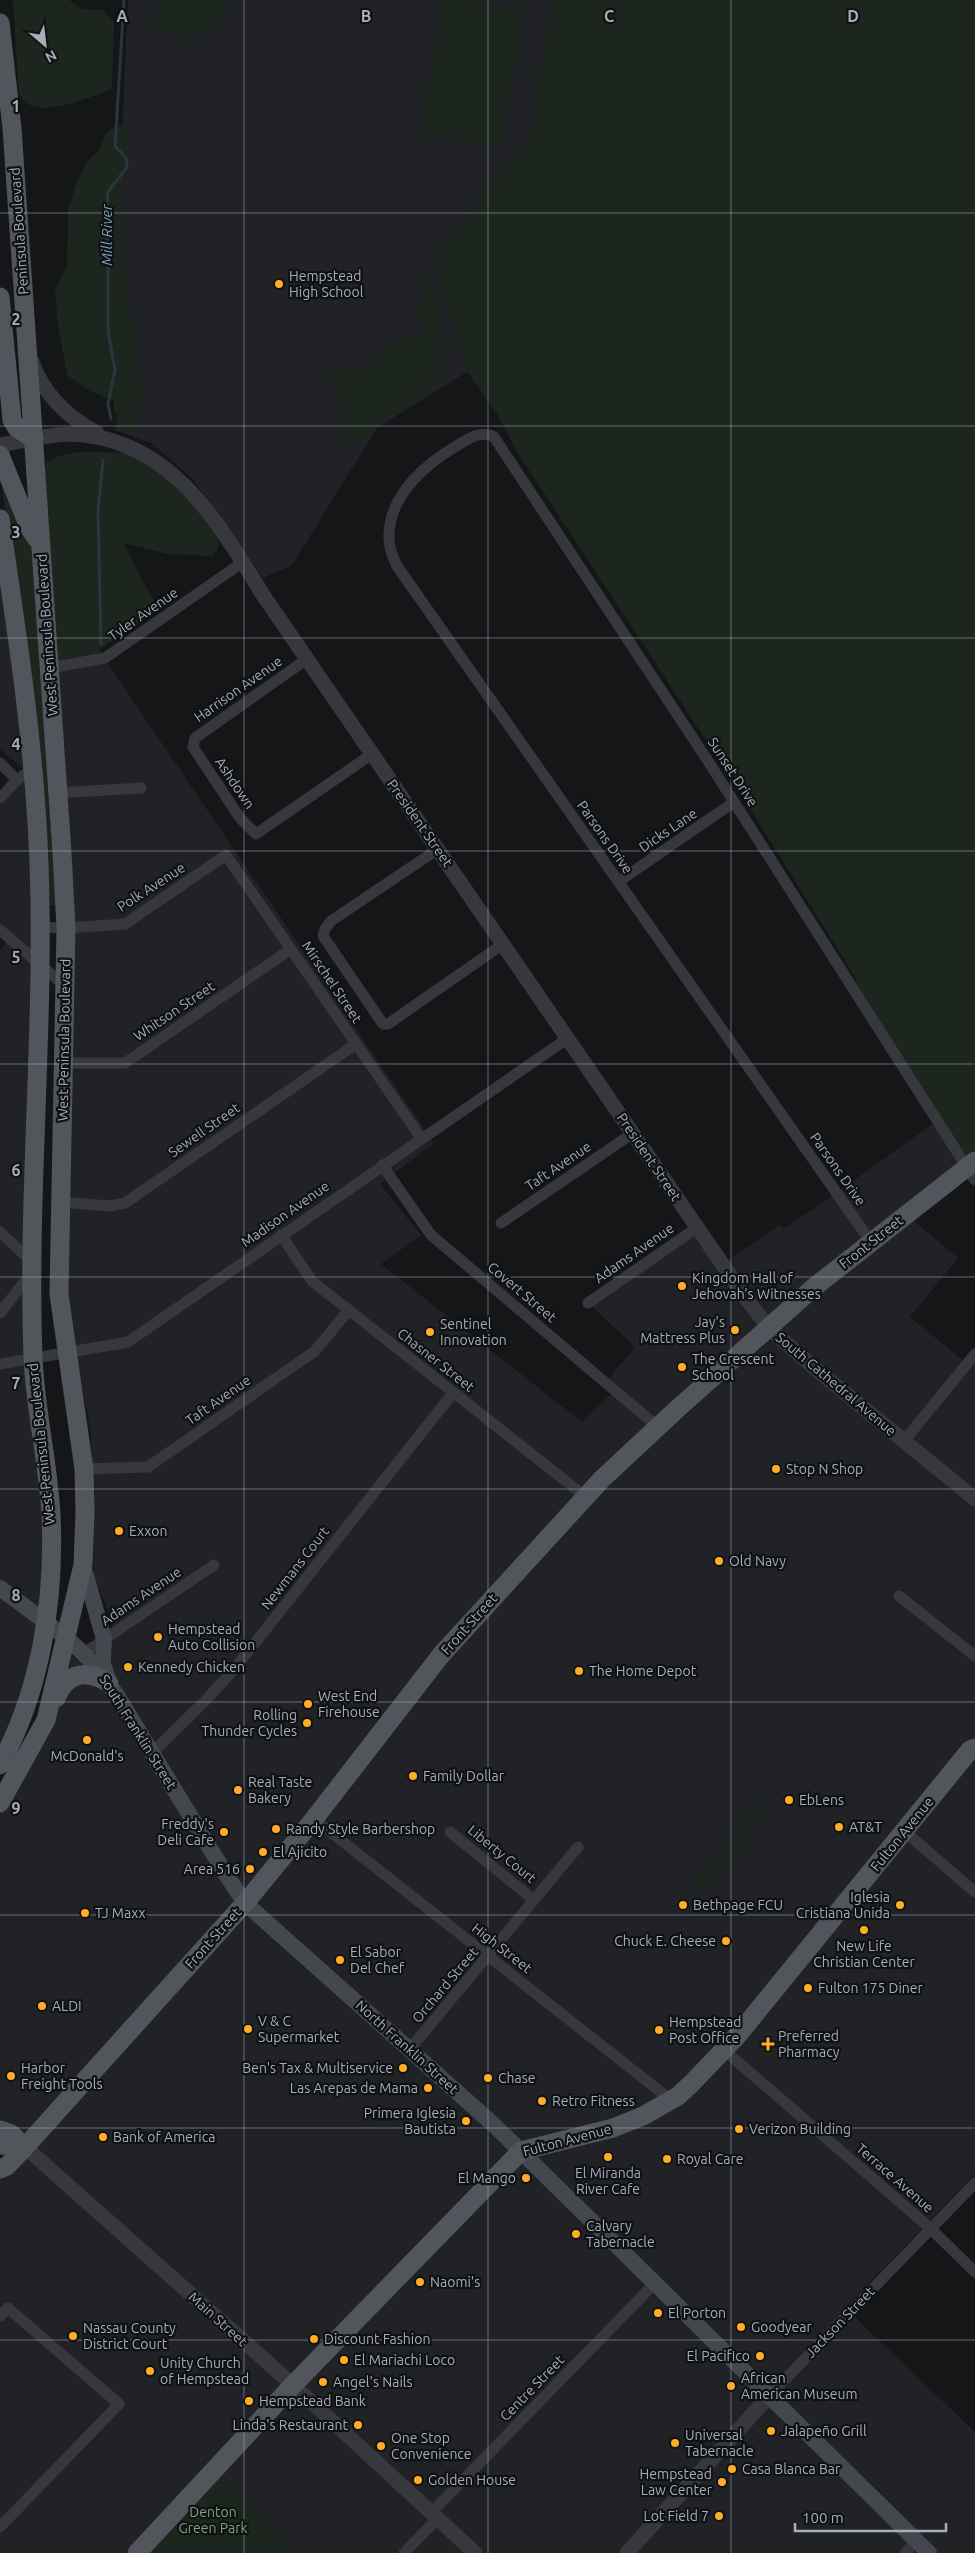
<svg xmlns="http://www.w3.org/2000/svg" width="975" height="2553" font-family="Ubuntu,sans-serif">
<rect width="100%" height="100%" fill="#151618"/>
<!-- built -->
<g fill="#212225">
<polygon points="128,0 551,0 531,138 434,254 467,372 377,428 292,565 263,578 192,478 151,443 115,430 125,377 114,314"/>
<polygon points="0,509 30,774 36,864 31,1271 32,1374 48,1537 42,1624 32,1677 13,1734 0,1759 0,951 8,941 0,934 0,803 29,774 0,749"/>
<polygon points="100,649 110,667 434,1143 380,1184 421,1235 381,1264 582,1422 614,1391 605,1383 635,1347 590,1305 701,1228 724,1263 780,1225 783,1229 832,1196 939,1119 968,1163 908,1216 958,1258 910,1317 965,1362 975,1349 975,2174 845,2308 975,2432 975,2553 293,2553 212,2473 137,2553 0,2553 0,2174 7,2168 0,2125 0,1803 71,1655 112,1682 112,1620 94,1577 91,1432 64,1293 75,920 54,663"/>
</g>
<!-- green -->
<g fill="#1d261e">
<path d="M13 0H69L81 9 103 10 114 22 112 89C93 96 45 117 27 103 24 101 22 97 19 94Z"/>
<path d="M158 0H229C220 38 188 45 156 28Z"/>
<polygon points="443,0 461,0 525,11 501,148 420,134"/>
<polygon points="551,0 975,0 975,1158 968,1163 857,988 855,977 731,778 519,455 496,412 467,372 434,254 531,138"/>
<polygon points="120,125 129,129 121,190 120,244 143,395 137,417 129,435 123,419 114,412 114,401 90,391 67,375 58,325 55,290 67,267 68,211 77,181 88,161 98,151 107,132"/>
<path d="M428 276C434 301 447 329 445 355 444 379 399 409 380 422 368 431 366 447 348 441 332 417 345 405 337 387 335 381 328 377 323 372L358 370 371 363 387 348 406 337 423 336 417 311Z"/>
<polygon points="79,452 133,453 149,462 208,518 219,541 217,551 212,556 168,554 123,543 158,609 100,649 54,663 43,472 47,462 58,456"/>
<polygon points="0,470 32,546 56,905 50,905 47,856"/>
<polygon points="764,1804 770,1809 701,1894 694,1888 694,1883 757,1806"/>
<polygon points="212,2473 293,2553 137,2553"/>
</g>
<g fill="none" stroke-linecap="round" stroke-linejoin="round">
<!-- stream -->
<g stroke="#2a363d" stroke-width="3">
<polyline points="111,419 108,404 115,370 108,331 108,262 106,215 108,192 127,167 126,158 115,146 124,0"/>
<polyline points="101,644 98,510 103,460"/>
</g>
<!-- minor -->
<g stroke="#36383d" stroke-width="11">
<polyline points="307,659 195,738 193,747 240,818 256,834 372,754"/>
<polyline points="50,668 105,658 243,562"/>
<polyline points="0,763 17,780"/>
<polyline points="57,793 141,788"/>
<polyline points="0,798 17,780 32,769"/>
<polyline points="438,849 331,921 325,929 323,936 383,1024 388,1024 503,944"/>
<polyline points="618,882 734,802"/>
<polyline points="39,927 66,928 125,924 226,855 421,1138"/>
<polyline points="0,930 65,986"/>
<polyline points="64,1063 125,1063 291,949"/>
<polyline points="382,1165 431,1235 658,1427"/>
<polyline points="59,1202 110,1206 125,1203 356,1044"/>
<polyline points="501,1223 633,1133"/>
<polyline points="0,1232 33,1263"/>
<polyline points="281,1235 312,1281 586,1497"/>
<path d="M871 1242 397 566C392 556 388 544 389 533 391 493 427 463 458 445 469 438 482 430 494 437L706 758 975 1180"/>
<polyline points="588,1303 698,1227"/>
<polyline points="0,1313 32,1272"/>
<polyline points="0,1364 128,1342 568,1038"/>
<polyline points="904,1441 975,1354"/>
<polyline points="84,1469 148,1467 315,1351 348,1311"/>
<polyline points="899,1596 975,1656"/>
<polyline points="84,1653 214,1565"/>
<polyline points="152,1753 206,1700 235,1668 453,1393"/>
<polyline points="314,1819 671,2100"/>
<polyline points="904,1831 975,1892"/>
<polyline points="450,1832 534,1900"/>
<polyline points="410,2049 578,1847"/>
<polyline points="724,2050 930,2228 975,2272"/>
<polyline points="0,2316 8,2308 119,2404 0,2527"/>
<polyline points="769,2396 975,2183"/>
<polyline points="431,2513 655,2283"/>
<polyline points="404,2553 438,2518"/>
<polyline points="905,2553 916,2541"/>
</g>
<!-- tertiary -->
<g stroke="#36383d" stroke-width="15">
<path d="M32 362C44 395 67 417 97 433"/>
<path d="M0 445C27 440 56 432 83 435 174 444 220 525 263 595L745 1297 768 1327 812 1366 975 1499"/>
<polyline points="25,2147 293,2385 475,2553"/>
<polyline points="627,2553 769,2396"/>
</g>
<!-- secondary -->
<g stroke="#44474d" stroke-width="16">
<polyline points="83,1565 104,1639 103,1663 107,1676"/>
<polyline points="0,1588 67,1638 95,1665 118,1697 225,1873 245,1903 494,2125 929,2553"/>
</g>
<!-- primary -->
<g stroke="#52555c" stroke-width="19">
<polyline points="0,23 12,128 62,853 66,928 59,1294 84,1469 85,1512 83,1565 46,1720 0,1803"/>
<polyline points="0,297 12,420 17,428 34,439"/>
<polyline points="0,455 29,527 37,539"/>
<path d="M0 519C17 633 35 748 39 864 45 1028 27 1193 33 1357 35 1409 48 1461 51 1514 55 1599 41 1690 0 1765"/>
<path d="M56 1698C67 1672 86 1669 109 1683"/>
<polyline points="0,2130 11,2134 25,2147"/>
<polyline points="0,2145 25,2147"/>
<polyline points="0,2169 7,2166 25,2147 245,1903 314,1819 441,1655 602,1479 676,1410 813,1288 975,1161"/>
<polyline points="137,2553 293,2385 521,2151 613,2128 643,2116 678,2096 691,2084 737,2036 970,1750 975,1748"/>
</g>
</g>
<!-- grid -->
<path fill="none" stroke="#a6adb9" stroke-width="1" stroke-opacity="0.55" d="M244 0V2553M488 0V2553M731 0V2553M0 213H975M0 426H975M0 638H975M0 851H975M0 1064H975M0 1277H975M0 1489H975M0 1702H975M0 1915H975M0 2128H975M0 2340H975"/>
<!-- markers -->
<g fill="#ffac26" stroke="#101113" stroke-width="2">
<circle cx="279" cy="284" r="5"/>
<circle cx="682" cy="1286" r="5"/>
<circle cx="735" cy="1330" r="5"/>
<circle cx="430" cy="1332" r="5"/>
<circle cx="682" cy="1367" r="5"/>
<circle cx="776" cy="1469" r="5"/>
<circle cx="119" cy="1531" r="5"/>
<circle cx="719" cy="1561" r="5"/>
<circle cx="158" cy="1637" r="5"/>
<circle cx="128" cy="1667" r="5"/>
<circle cx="579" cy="1671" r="5"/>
<circle cx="308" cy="1704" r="5"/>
<circle cx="307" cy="1723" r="5"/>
<circle cx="87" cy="1740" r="5"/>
<circle cx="413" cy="1776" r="5"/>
<circle cx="238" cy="1790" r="5"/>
<circle cx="789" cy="1800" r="5"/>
<circle cx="839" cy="1827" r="5"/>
<circle cx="276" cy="1829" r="5"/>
<circle cx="224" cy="1832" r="5"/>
<circle cx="263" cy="1852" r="5"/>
<circle cx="250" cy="1869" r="5"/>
<circle cx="683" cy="1905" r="5"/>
<circle cx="900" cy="1905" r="5"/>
<circle cx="85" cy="1913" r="5"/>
<circle cx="864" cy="1930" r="5"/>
<circle cx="726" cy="1941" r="5"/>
<circle cx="340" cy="1960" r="5"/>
<circle cx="808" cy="1988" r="5"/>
<circle cx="42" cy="2006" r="5"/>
<circle cx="248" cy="2029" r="5"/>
<circle cx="659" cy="2030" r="5"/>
<path d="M765.5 2036.5h5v5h5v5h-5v5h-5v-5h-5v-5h5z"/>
<circle cx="403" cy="2068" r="5"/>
<circle cx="11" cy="2076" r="5"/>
<circle cx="488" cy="2078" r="5"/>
<circle cx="428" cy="2088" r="5"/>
<circle cx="542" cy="2101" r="5"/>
<circle cx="466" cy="2121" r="5"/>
<circle cx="739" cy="2129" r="5"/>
<circle cx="103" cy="2137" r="5"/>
<circle cx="608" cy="2157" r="5"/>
<circle cx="667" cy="2159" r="5"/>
<circle cx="526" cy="2178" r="5"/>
<circle cx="576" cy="2234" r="5"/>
<circle cx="420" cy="2282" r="5"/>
<circle cx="658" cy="2313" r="5"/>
<circle cx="741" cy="2327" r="5"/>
<circle cx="73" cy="2336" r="5"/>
<circle cx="314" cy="2339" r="5"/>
<circle cx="760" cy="2356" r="5"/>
<circle cx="344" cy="2360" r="5"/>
<circle cx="150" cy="2371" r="5"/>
<circle cx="323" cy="2382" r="5"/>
<circle cx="731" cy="2386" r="5"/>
<circle cx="249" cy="2401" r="5"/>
<circle cx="358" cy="2425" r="5"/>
<circle cx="771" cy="2431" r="5"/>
<circle cx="675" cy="2443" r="5"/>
<circle cx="381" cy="2446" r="5"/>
<circle cx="732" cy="2469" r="5"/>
<circle cx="418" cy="2480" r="5"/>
<circle cx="722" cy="2482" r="5"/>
<circle cx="719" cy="2516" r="5"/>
</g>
<g text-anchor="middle" stroke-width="4.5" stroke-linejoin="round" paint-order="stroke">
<!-- street labels -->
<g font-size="14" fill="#a6adb9" stroke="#101113">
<text transform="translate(19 231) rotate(-94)" y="5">Peninsula Boulevard</text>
<text transform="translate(143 614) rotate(-35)" y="5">Tyler Avenue</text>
<text transform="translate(47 635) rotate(-94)" y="5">West Peninsula Boulevard</text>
<text transform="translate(238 689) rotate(-35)" y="5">Harrison Avenue</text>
<text transform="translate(733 772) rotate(57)" y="5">Sunset Drive</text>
<text transform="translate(235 783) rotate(56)" y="5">Ashdown</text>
<text transform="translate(420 823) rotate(55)" y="5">President Street</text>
<text transform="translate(668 830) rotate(-34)" y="5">Dicks Lane</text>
<text transform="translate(605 837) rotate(55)" y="5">Parsons Drive</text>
<text transform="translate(151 887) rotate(-33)" y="5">Polk Avenue</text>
<text transform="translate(332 982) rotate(56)" y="5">Mirschel Street</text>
<text transform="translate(174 1011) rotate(-34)" y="5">Whitson Street</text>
<text transform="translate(64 1040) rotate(-89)" y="5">West Peninsula Boulevard</text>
<text transform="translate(204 1130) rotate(-35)" y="5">Sewell Street</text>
<text transform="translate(649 1157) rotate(56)" y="5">President Street</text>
<text transform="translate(558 1166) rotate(-34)" y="5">Taft Avenue</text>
<text transform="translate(838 1169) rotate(55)" y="5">Parsons Drive</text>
<text transform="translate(285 1214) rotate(-35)" y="5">Madison Avenue</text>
<text transform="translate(871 1242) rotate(-38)" y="5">Front Street</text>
<text transform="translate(634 1253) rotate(-35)" y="5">Adams Avenue</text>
<text transform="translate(522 1292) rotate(40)" y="5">Covert Street</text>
<text transform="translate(436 1360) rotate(38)" y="5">Chasner Street</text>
<text transform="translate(836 1384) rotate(40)" y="5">South Cathedral Avenue</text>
<text transform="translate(218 1400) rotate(-35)" y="5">Taft Avenue</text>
<text transform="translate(41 1444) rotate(-96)" y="5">West Peninsula Boulevard</text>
<text transform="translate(295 1568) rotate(-52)" y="5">Newmans Court</text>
<text transform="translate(141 1596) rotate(-34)" y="5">Adams Avenue</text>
<text transform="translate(469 1624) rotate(-48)" y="5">Front Street</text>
<text transform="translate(138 1732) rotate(58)" y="5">South Franklin Street</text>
<text transform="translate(902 1834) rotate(-51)" y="5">Fulton Avenue</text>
<text transform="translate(502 1854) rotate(39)" y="5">Liberty Court</text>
<text transform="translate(213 1938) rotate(-48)" y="5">Front Street</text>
<text transform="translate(502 1948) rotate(38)" y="5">High Street</text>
<text transform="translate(445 1985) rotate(-50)" y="5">Orchard Street</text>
<text transform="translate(407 2047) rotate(42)" y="5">North Franklin Street</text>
<text transform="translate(567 2140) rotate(-15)" y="5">Fulton Avenue</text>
<text transform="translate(895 2178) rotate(41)" y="5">Terrace Avenue</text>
<text transform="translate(218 2319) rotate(42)" y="5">Main Street</text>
<text transform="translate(840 2322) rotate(-46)" y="5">Jackson Street</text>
<text transform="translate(532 2388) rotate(-46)" y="5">Centre Street</text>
</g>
<!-- poi labels -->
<g font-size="14" fill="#a6adb9" stroke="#101113" text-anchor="start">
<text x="289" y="281">Hempstead<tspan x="289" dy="16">High School</tspan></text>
<text x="692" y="1283">Kingdom Hall of<tspan x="692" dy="16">Jehovah’s Witnesses</tspan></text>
<text x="725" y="1327" text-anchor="end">Jay's<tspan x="725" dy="16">Mattress Plus</tspan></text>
<text x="440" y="1329">Sentinel<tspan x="440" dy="16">Innovation</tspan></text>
<text x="692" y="1364">The Crescent<tspan x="692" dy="16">School</tspan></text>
<text x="786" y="1474">Stop N Shop</text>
<text x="129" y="1536">Exxon</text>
<text x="729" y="1566">Old Navy</text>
<text x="168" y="1634">Hempstead<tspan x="168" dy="16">Auto Collision</tspan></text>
<text x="138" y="1672">Kennedy Chicken</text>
<text x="589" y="1676">The Home Depot</text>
<text x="318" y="1701">West End<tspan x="318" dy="16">Firehouse</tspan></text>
<text x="297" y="1720" text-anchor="end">Rolling<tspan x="297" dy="16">Thunder Cycles</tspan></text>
<text x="87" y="1761" text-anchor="middle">McDonald's</text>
<text x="423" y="1781">Family Dollar</text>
<text x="248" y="1787">Real Taste<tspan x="248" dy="16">Bakery</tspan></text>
<text x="799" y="1805">EbLens</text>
<text x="214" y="1829" text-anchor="end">Freddy's<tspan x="214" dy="16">Deli Cafe</tspan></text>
<text x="849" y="1832">AT&amp;T</text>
<text x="286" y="1834">Randy Style Barbershop</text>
<text x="273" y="1857">El Ajicito</text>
<text x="240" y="1874" text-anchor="end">Area 516</text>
<text x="890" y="1902" text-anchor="end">Iglesia<tspan x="890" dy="16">Cristiana Unida</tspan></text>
<text x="693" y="1910">Bethpage FCU</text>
<text x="95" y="1918">TJ Maxx</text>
<text x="716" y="1946" text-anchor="end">Chuck E. Cheese</text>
<text x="864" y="1951" text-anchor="middle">New Life<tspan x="864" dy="16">Christian Center</tspan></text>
<text x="350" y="1957">El Sabor<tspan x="350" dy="16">Del Chef</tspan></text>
<text x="818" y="1993">Fulton 175 Diner</text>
<text x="52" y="2011">ALDI</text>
<text x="258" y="2026">V &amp; C<tspan x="258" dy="16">Supermarket</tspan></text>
<text x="669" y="2027">Hempstead<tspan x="669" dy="16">Post Office</tspan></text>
<text x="778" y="2041">Preferred<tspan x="778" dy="16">Pharmacy</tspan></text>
<text x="21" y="2073">Harbor<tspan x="21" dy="16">Freight Tools</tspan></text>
<text x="393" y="2073" text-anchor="end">Ben's Tax &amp; Multiservice</text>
<text x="498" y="2083">Chase</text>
<text x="418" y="2093" text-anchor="end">Las Arepas de Mama</text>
<text x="552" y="2106">Retro Fitness</text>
<text x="456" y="2118" text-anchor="end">Primera Iglesia<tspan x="456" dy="16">Bautista</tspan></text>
<text x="749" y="2134">Verizon Building</text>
<text x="113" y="2142">Bank of America</text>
<text x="677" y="2164">Royal Care</text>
<text x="608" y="2178" text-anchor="middle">El Miranda<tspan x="608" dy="16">River Cafe</tspan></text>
<text x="516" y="2183" text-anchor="end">El Mango</text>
<text x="586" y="2231">Calvary<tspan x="586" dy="16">Tabernacle</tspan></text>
<text x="430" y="2287">Naomi's</text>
<text x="668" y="2318">El Porton</text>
<text x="751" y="2332">Goodyear</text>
<text x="83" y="2333">Nassau County<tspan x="83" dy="16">District Court</tspan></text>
<text x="324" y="2344">Discount Fashion</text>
<text x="750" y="2361" text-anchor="end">El Pacifico</text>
<text x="354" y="2365">El Mariachi Loco</text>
<text x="160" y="2368">Unity Church<tspan x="160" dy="16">of Hempstead</tspan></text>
<text x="741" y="2383">African<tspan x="741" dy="16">American Museum</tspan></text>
<text x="333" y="2387">Angel's Nails</text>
<text x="259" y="2406">Hempstead Bank</text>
<text x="348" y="2430" text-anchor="end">Linda's Restaurant</text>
<text x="781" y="2436">Jalapeño Grill</text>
<text x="685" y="2440">Universal<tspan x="685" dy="16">Tabernacle</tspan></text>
<text x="391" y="2443">One Stop<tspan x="391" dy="16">Convenience</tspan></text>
<text x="742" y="2474">Casa Blanca Bar</text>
<text x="712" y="2479" text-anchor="end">Hempstead<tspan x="712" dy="16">Law Center</tspan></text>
<text x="428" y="2485">Golden House</text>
<text x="709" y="2521" text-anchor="end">Lot Field 7</text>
</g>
<!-- park labels -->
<g font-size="14" fill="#7ba67c" stroke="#101113">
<text x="213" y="2517">Denton<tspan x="213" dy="16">Green Park</tspan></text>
</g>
<!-- water labels -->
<g font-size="15" font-style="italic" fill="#7a9db8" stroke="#101113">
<text transform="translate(107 235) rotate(-90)" y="5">Mill River</text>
</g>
</g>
<g font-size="16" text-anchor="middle" font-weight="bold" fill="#a6adb9" stroke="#101113" stroke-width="4.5" stroke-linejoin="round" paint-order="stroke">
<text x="122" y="22">A</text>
<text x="366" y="22">B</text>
<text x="609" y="22">C</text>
<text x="853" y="22">D</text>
<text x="16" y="112">1</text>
<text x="16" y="325">2</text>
<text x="16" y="538">3</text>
<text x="16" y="750">4</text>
<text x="16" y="963">5</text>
<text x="16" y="1176">6</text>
<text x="16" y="1389">7</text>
<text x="16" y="1601">8</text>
<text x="16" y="1814">9</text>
</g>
<!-- north arrow -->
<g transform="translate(45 45) rotate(152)" stroke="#101113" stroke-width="4" paint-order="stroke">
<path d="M0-4L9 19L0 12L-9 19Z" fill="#a6adb9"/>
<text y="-8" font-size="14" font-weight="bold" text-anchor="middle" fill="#a6adb9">N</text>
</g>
<!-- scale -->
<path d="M795 2523v8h151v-8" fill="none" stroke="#a6adb9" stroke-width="2.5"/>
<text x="802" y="2523" font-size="15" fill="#a6adb9" stroke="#101113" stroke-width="4" paint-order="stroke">100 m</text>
</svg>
